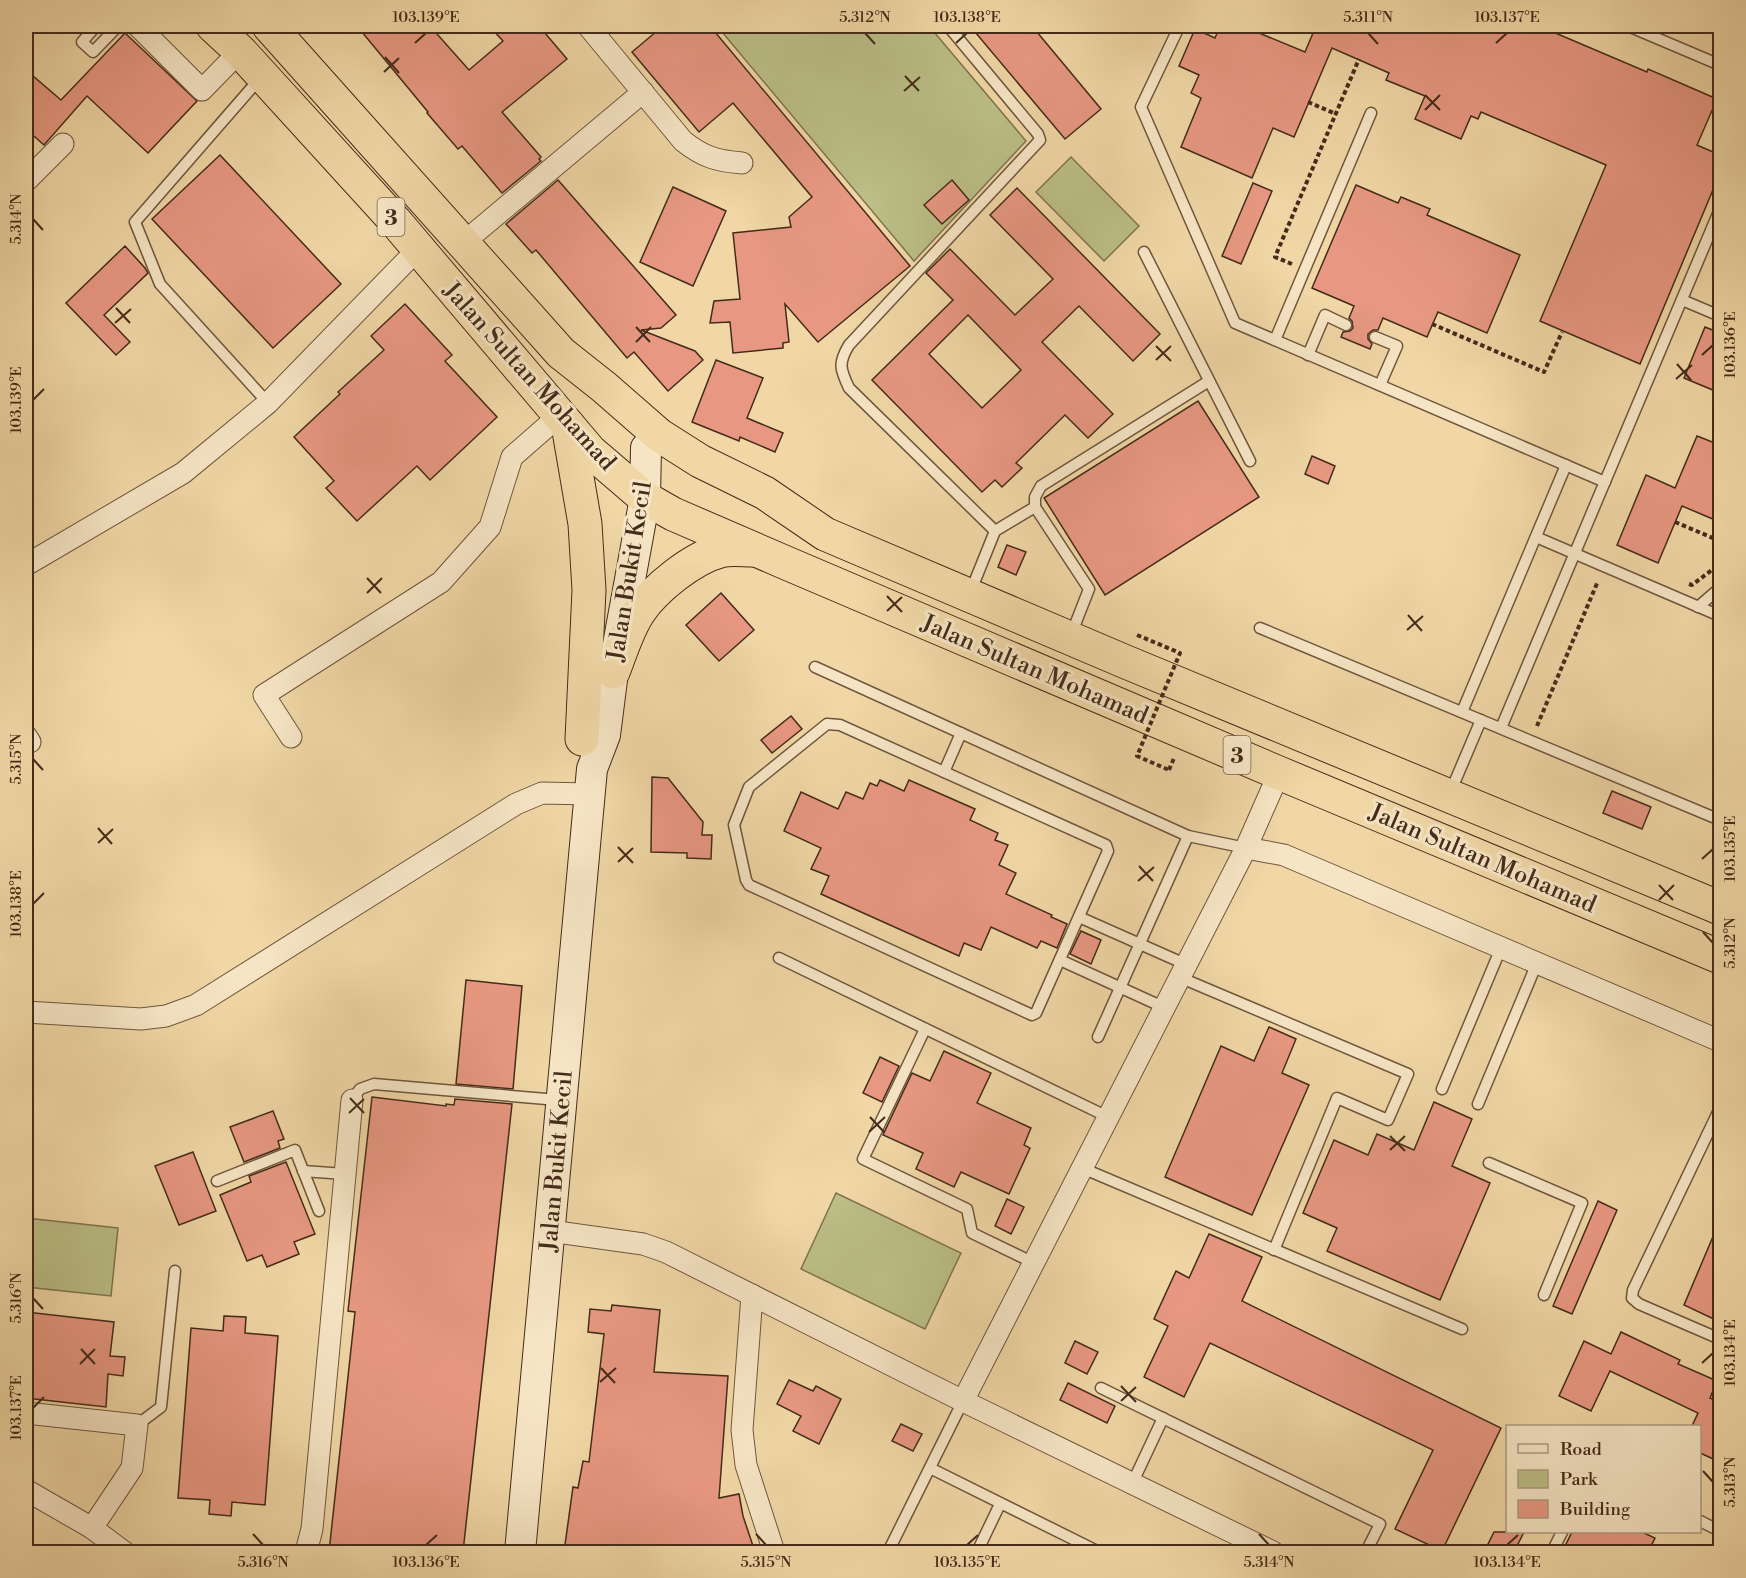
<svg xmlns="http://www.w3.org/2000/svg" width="1746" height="1578" font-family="'Libre Bodoni',serif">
<rect width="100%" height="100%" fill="#f1d7a6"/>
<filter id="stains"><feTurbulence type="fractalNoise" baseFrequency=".00333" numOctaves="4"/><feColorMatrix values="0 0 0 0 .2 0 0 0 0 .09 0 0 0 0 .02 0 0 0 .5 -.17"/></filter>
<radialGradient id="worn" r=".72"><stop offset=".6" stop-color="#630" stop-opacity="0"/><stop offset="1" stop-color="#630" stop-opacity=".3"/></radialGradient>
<!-- green -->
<g fill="#bbbe86" stroke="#807450" stroke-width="1.5">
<polygon points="717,26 929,26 1026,141 914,261"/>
<polygon points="1071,157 1139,226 1104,261 1036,192"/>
<polygon points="836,1193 961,1253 925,1329 801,1269"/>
<polygon points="26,1218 118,1228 111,1296 26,1287"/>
</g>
<!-- building -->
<g fill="#e89882" stroke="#442b1a" stroke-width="1.5" fill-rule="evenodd">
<polygon points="357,26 430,26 469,70 503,41 489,26 539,26 567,59 502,112 541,157 539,159 541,161 502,193 462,146 458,149 427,113 428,112"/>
<polygon points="663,26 710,26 910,266 818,342 785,304 789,342 783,343 783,348 733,353 730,322 710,323 714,301 740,299 733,233 791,227 789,217 812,197 733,103 699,132 632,52"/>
<polygon points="970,26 1032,26 1101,109 1065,139"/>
<polygon points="1220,26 1242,26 1305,52 1316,26 1539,26 1647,72 1648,69 1717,99 1697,145 1720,155 1720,173 1640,364 1540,321 1606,165 1481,112 1478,119 1471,116 1461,139 1415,119 1425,96 1386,80 1389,73 1332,48 1294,137 1273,128 1252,178 1181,147 1201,98 1191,93 1199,75 1179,66 1195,29 1215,38"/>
<polygon points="125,33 197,101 148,153 87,96 44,145 26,129 26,70 61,100"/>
<polygon points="220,155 341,284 273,348 152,219"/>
<polygon points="558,180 676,315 661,328 641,330 695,351 703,360 668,391 634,352 627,358 536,250 532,253 506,224"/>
<polygon points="952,180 969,200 942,224 924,205"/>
<polygon points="1253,183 1272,191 1241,264 1222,256"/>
<polygon points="1356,185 1398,203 1401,197 1430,209 1427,215 1520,255 1487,333 1438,312 1427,337 1383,318 1378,330 1373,330 1368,334 1368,339 1372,344 1370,349 1341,337 1343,332 1350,331 1353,328 1352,321 1349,318 1354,306 1312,288"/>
<polygon points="673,187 726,211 693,286 640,262"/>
<path d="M1017 188 1160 334 1133 361 1079 306 1042 342 1113 414 1088 438 1065 415 1016 463 1022 468 1002 487 995 480 982 492 872 380 953 300 926 273 950 249 1015 315 1053 279 990 215ZM968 315 1021 370 982 408 929 354Z"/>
<polygon points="125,246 145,268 148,273 104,315 130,342 116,355 66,303"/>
<polygon points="405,304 452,355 445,361 497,417 430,480 417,466 357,521 326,488 334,481 294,437 340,394 338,392 384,350 371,336"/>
<polygon points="1705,327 1720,333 1720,393 1684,378"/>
<polygon points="716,360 763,378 747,418 783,433 775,452 740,437 739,441 692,422"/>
<polygon points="1198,401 1259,497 1105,595 1044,498"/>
<polygon points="1697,436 1720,445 1720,522 1682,506 1658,563 1617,545 1646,475 1675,488"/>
<polygon points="1312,456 1335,466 1328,484 1305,474"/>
<polygon points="1007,545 1026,552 1016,575 998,567"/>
<polygon points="721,593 754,630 719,661 686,625"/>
<polygon points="791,716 802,729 772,753 761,740"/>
<polygon points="652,777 668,778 703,822 702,835 712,835 711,859 687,858 687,853 651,852"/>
<polygon points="880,780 904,791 909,780 975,809 970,820 998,833 995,840 1008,845 999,865 1016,873 1006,894 1052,915 1051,917 1067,924 1057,948 1041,941 1037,948 991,927 981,950 964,943 959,956 821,894 829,876 811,869 821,848 784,831 801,792 838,809 846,792 863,799 870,783 877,786"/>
<polygon points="1612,791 1651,807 1642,829 1603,813"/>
<polygon points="1081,931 1101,940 1091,964 1070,954"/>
<polygon points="466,980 522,986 513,1089 456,1084"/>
<polygon points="1269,1027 1296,1039 1282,1073 1309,1085 1252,1215 1165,1177 1221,1046 1254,1061"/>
<polygon points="944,1051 991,1073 977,1103 1031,1128 1024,1145 1030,1148 1009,1194 961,1172 954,1187 916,1169 923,1153 883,1135 912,1073 930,1081"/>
<polygon points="880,1057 899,1066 882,1102 863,1093"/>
<polygon points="372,1097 446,1106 446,1104 454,1105 455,1099 512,1104 463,1552 329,1552 355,1312 348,1311"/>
<polygon points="1434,1102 1472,1119 1452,1166 1490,1183 1440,1300 1327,1251 1337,1228 1303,1213 1334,1140 1368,1155 1377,1134 1414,1150"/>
<polygon points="273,1111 284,1139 278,1141 280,1148 244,1162 230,1127"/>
<polygon points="193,1152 216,1211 179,1225 155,1166"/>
<polygon points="286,1162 315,1234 294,1242 299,1254 267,1267 262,1255 247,1261 220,1195 251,1182 249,1176"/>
<polygon points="1007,1199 1024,1207 1011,1234 995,1226"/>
<polygon points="1598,1201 1617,1210 1572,1314 1553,1306"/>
<polygon points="1720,1220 1720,1322 1684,1305"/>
<polygon points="1209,1234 1262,1257 1242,1301 1501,1428 1442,1551 1395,1529 1433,1450 1210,1343 1184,1397 1144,1377 1168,1326 1154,1319 1176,1271 1189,1278"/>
<polygon points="612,1305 660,1310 654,1372 728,1376 719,1498 739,1494 743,1516 755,1552 564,1552 573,1487 578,1488 583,1461 589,1462 604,1334 588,1332 590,1309 611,1311"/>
<polygon points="26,1312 114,1322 110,1356 125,1357 123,1376 108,1374 106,1407 26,1398"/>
<polygon points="224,1316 246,1317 245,1333 278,1336 265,1505 232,1502 231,1516 209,1514 210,1500 178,1498 191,1328 223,1331"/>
<polygon points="1621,1332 1680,1360 1678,1364 1717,1381 1710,1398 1720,1402 1720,1462 1700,1453 1700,1426 1692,1426 1698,1413 1610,1371 1591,1411 1559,1396 1584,1341 1611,1354"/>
<polygon points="1075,1341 1098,1352 1087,1374 1065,1363"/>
<polygon points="789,1380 813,1391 816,1386 841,1399 819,1444 793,1431 801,1416 777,1404"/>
<polygon points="1068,1383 1115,1406 1107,1423 1060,1400"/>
<polygon points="901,1424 922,1434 913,1451 892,1441"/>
<polygon points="1494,1532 1524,1532 1514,1552 1484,1552"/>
<polygon points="1572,1532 1642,1532 1655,1538 1648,1552 1562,1552"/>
</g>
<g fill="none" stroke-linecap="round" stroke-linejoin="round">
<defs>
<g id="lane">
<polyline points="96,26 82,42 93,52 118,26"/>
<path d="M948 26 1038 134 1040 140 849 345C838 363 840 369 849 388L995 531"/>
<polyline points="1184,26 1178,29 1141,107 1235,323 1605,482"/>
<polyline points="1628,26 1720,65"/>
<polyline points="261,77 135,222 160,284 268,403"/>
<polyline points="1144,252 1250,461"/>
<polyline points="1682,300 1720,316"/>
<polyline points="1375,337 1397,346 1380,385"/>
<polyline points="1275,340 1371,113"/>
<polyline points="1308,355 1325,315 1346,325"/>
<polyline points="1035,507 1089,589 1071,635"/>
<polyline points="1536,537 1720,616"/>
<polyline points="970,593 995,531 1035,507 1035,497 1041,486 1209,381"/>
<polyline points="1698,607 1720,588"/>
<polyline points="1260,628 1720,820"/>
<polyline points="815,667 1188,836 1246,848"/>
<polyline points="1462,712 1566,465"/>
<polygon points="827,724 840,725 1106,845 1108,851 1036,1013 1032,1015 749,885 746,880 734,825 749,787"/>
<polyline points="1501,728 1720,209"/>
<polyline points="944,772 961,733"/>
<polyline points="1450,793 1481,720"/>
<polyline points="1079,917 1185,964"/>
<polyline points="779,958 1108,1117"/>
<polyline points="1060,960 1163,1007"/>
<polyline points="1179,977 1408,1074 1388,1120 1337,1098 1274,1250"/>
<polyline points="925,1029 863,1159 967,1209 972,1233 1034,1263"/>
<polyline points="1098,1037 1188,836"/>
<polyline points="1442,1089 1501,948"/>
<polyline points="352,1100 360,1089 374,1084 558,1100"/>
<polyline points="1478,1104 1537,963"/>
<polyline points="1489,1163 1582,1203 1544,1295"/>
<polyline points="1082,1168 1462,1329"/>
<polyline points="303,1171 345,1174"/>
<polyline points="217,1181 295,1150 319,1211"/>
<polyline points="1720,1339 1639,1304 1632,1298 1633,1290 1720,1108"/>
<polyline points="1101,1388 1380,1524 1366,1552"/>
<polyline points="137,1425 161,1407 175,1271"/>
<polyline points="930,1468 1099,1552"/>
<polyline points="1132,1484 1163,1418"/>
<polyline points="1700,1521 1720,1531"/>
<polyline points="888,1552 963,1401"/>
<polyline points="977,1552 1000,1504"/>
<polyline points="1552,1552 1562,1532"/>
</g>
<g id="street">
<polyline points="138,26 202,90 240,51"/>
<path d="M588 26 683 141C703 157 717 161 742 163"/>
<polyline points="26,181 63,144"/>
<polyline points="463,243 643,92"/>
<polyline points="26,565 183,473 268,403 418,249"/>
<polyline points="26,736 30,742"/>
<polyline points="291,737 264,695 441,582 490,527 512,457 560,415"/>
<polyline points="1246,848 1284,855 1720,1041"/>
<polyline points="26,1012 141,1019 166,1016 196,1005 516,804 542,793 590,794"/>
<polyline points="550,1231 643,1244 666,1252 963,1401 1273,1552"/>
<polyline points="752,1295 742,1430 746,1465 774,1552"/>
<polyline points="963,1401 1246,848 1279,773"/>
<polyline points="26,1413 137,1425 132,1468 92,1528"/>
<polyline points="26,1490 92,1528 124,1552"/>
<polyline points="306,1552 312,1529 352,1100"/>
</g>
<polyline id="secondary" points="520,1552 592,769 605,735 613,672 645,498 646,448"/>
<g id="highway">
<polyline points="213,26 240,51 395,221 590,451 645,498 673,514 784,562 1279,773 1720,957"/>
<polyline points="269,26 561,353 604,387 659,435 700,461 765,493 825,534 1126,662 1720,908"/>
<polyline points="568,425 585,524 589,590 582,739"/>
<path d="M613 672C621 652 627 630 639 612 655 588 693 558 720 551 730 548 743 550 753 550"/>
</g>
</defs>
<!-- lane casing -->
<use href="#lane" stroke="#6f563d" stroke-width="13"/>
<!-- street casing -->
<use href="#street" stroke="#6f563d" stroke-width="23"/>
<!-- secondary casing -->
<use href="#secondary" stroke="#442b1a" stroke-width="32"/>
<!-- highway casing -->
<use href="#highway" stroke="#442b1a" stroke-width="35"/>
<!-- path -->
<g stroke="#442b1a" stroke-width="4" stroke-dasharray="4.5 3" stroke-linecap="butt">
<polyline points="1308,102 1336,114"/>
<polyline points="1292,264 1275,257 1359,59"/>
<polyline points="1432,324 1544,372 1562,332"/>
<polyline points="1675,522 1720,541"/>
<polyline points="1689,584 1692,585 1720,564"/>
<polyline points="1537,726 1598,581"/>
<polyline points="1169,770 1174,758"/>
</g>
<!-- lane -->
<use href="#lane" stroke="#f6e5c5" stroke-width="10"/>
<!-- street -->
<use href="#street" stroke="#f6e5c5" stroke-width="21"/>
<!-- secondary -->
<use href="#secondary" stroke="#f6e5c5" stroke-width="30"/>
<!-- highway -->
<use href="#highway" stroke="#f1d7a6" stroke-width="33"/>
<!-- path-bridge -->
<polyline stroke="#442b1a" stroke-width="4" stroke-dasharray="4.5 3" stroke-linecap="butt" points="1137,635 1180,653 1137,756 1169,770"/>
</g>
<!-- ticks -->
<path fill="none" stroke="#442b1a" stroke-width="2" d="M865 33 875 44M1368 33 1378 44M415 43 426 33M956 43 967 33M1496 43 1507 33M385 57 399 73M384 72 399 58M905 76 919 91M904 91 920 77M1425 95 1440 110M1425 110 1440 95M33 219 43 230M116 308 130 323M115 323 131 309M636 327 650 342M636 342 651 327M1156 346 1171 361M1702 355 1713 345M1156 360 1171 346M1677 364 1691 380M1676 379 1692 365M33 400 44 389M367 578 381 593M367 593 382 578M887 596 902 612M887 611 902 597M1408 615 1422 631M1407 630 1423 616M33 759 43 770M98 828 112 844M98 843 113 829M618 847 633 863M1702 859 1713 849M618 862 633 848M1139 866 1153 881M1138 881 1154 867M1659 885 1673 900M1659 900 1674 885M33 904 44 893M1703 932 1713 943M350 1098 364 1113M349 1113 364 1099M870 1117 884 1132M869 1132 885 1117M1390 1136 1405 1151M1390 1150 1405 1136M33 1298 43 1309M81 1349 95 1364M1702 1363 1713 1353M80 1364 95 1349M601 1368 615 1383M600 1382 616 1368M1121 1386 1136 1402M1121 1401 1136 1387M33 1408 44 1397M1703 1471 1713 1482M253 1534 263 1545M756 1534 766 1545M1259 1534 1269 1545M426 1545 437 1535M967 1545 978 1535M1507 1545 1518 1535"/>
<g text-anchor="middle" stroke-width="6" stroke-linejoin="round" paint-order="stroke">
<!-- shield labels -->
<g fill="#f6e5c5" stroke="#79634d" stroke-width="1.5">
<rect x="377.5" y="198" width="27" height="38" rx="4.5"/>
<rect x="1223.5" y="736" width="27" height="38" rx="4.5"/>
</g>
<g font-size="22" font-weight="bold" fill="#442b1a">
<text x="391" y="225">3</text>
<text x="1237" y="763">3</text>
</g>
<!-- street labels -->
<g font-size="24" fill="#442b1a" stroke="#f6e5c5">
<text transform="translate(530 376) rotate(48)" y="8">Jalan Sultan Mohamad</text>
<text transform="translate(629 571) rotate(-81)" y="8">Jalan Bukit Kecil</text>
<text transform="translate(1035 669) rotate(23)" y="8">Jalan Sultan Mohamad</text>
<text transform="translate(1483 858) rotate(23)" y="8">Jalan Sultan Mohamad</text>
<text transform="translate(556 1161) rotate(-85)" y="8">Jalan Bukit Kecil</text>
</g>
</g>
<!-- margin -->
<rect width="1746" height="1578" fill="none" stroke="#f1d7a6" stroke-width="66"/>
<!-- legend -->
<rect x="1506" y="1425" width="195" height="108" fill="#f6e5c5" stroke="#af9b81" stroke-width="1.5"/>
<rect x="1518" y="1444" width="30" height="9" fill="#f6e5c5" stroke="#af9b81" stroke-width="1.5"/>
<text x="1560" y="1455" font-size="18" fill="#442b1a">Road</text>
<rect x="1518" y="1470" width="30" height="18" fill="#bbbe86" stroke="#af9b81" stroke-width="1.5"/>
<text x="1560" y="1485" font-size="18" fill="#442b1a">Park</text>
<rect x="1518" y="1500" width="30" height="18" fill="#e89882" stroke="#af9b81" stroke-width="1.5"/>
<text x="1560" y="1515" font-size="18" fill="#442b1a">Building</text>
<rect x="33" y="33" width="1680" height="1512" fill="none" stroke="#442b1a" stroke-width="2"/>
<g font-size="15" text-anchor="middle" fill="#442b1a">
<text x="426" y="22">103.139°E</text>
<text x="865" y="22">5.312°N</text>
<text x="967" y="22">103.138°E</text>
<text x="1368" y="22">5.311°N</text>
<text x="1507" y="22">103.137°E</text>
<text transform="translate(16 219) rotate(-90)" y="5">5.314°N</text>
<text transform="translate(1730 345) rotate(-90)" y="5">103.136°E</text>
<text transform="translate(16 400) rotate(-90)" y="5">103.139°E</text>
<text transform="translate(16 759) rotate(-90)" y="5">5.315°N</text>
<text transform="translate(1730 849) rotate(-90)" y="5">103.135°E</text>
<text transform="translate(16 904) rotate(-90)" y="5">103.138°E</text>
<text transform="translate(1730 943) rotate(-90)" y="5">5.312°N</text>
<text transform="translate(16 1298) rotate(-90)" y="5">5.316°N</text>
<text transform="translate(1730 1353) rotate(-90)" y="5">103.134°E</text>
<text transform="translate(16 1408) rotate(-90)" y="5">103.137°E</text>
<text transform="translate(1730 1482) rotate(-90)" y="5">5.313°N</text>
<text x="263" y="1567">5.316°N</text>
<text x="426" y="1567">103.136°E</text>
<text x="766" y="1567">5.315°N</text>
<text x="967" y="1567">103.135°E</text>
<text x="1269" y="1567">5.314°N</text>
<text x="1507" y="1567">103.134°E</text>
</g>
<rect width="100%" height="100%" filter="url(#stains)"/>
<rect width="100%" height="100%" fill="url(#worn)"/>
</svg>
